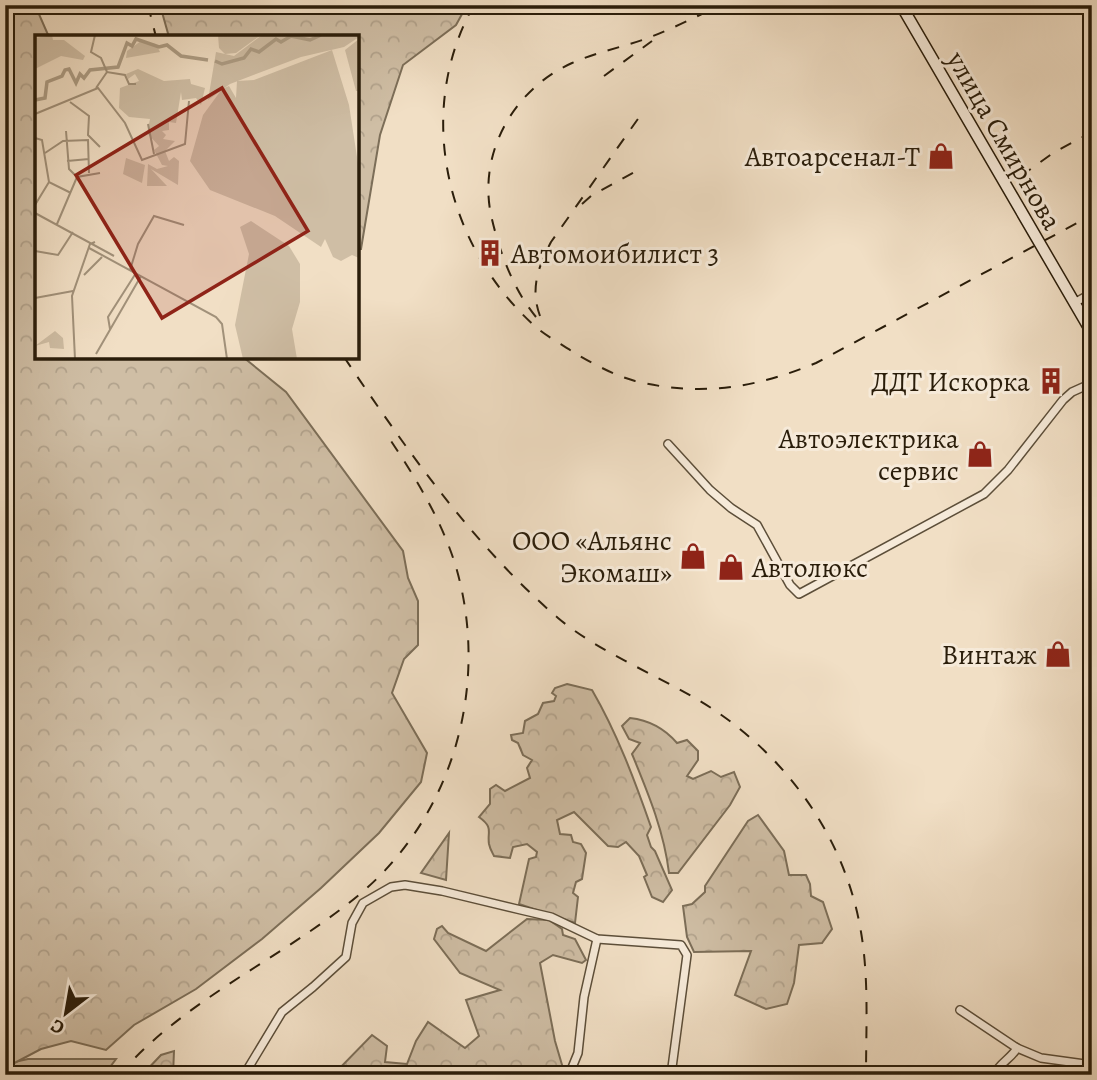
<svg xmlns="http://www.w3.org/2000/svg" width="1097" height="1080" font-family="Alegreya,serif">
<defs>
<pattern id="forest-crowns" width="20" height="18" patternUnits="userSpaceOnUse" patternTransform="scale(1.75)"><rect width="20" height="18" fill="#cfbea5"/><path d="M2 6a3 3 0 1 1 6 0M12 15a3 3 0 1 1 6 0" fill="none" stroke="#b2a38d"/></pattern>
</defs>
<rect width="100%" height="100%" fill="#f1dfc5"/>
<filter id="stains"><feTurbulence type="fractalNoise" baseFrequency=".00286" numOctaves="4"/><feColorMatrix values="0 0 0 0 .2 0 0 0 0 .09 0 0 0 0 .02 0 0 0 .5 -.17"/></filter>
<radialGradient id="worn" r=".72"><stop offset=".6" stop-color="#630" stop-opacity="0"/><stop offset="1" stop-color="#630" stop-opacity=".3"/></radialGradient>
<!-- grass -->
<polygon fill="#cfbea5" stroke="#7c6e58" stroke-width="2" points="28,1059 116,1059 104,1075 5,1075 5,1064"/>
<!-- forest -->
<g fill="url(#forest-crowns)" stroke="#7c6e58" stroke-width="2">
<polygon points="5,5 35,5 49,37 37,37 37,357 243,357 286,392 403,551 408,578 418,601 418,645 404,659 392,693 427,753 421,782 379,833 321,888 262,939 196,989 134,1025 106,1050 71,1041 41,1049 5,1068"/>
<polygon points="160,5 467,5 456,25 403,65 380,135 361,249 357,249 357,37 169,37"/>
<path d="M567 684 592 690C617 733 635 781 651 827L647 835 651 847 655 851 672 890 663 902 652 897 644 877 647 875 639 856 626 842 618 847 608 846 574 812 557 820 560 834 571 835 573 842 581 844 586 853 582 879 576 882 573 893 578 897 575 923 519 904 529 859 536 857 537 852 527 844 513 847 510 858 494 856C492 852 490 849 489 844 487 831 494 828 479 817L490 804V789L496 785 505 791 530 778 527 768 532 760 523 755 518 743 512 740 511 735 523 733 525 721 538 714 543 703 554 701 556 696 552 693 555 688Z"/>
<path d="M630 718C648 720 665 729 677 743L687 740 698 751V760L687 776 693 779 711 771 721 777 734 772 740 787 730 805 678 873H669C664 831 648 793 632 754L640 743 629 739 622 726Z"/>
<polygon points="758,815 784,851 789,875 806,875 810,884 811,896 823,902 832,929 822,943 799,945 794,983 787,1004 766,1009 735,995 751,951 694,952 687,937 683,906 692,904 705,892 705,886 748,821"/>
<polygon points="449,833 446,880 421,873"/>
<polygon points="527,919 549,920 562,929 563,935 575,939 586,960 582,963 553,955 540,963 555,1041 565,1075 333,1075 372,1035 387,1046 385,1062 407,1064 416,1041 428,1022 465,1048 479,1036 466,1000 500,990 460,973 434,939 437,929 442,926 448,933 486,951"/>
<polygon points="174,1051 173,1075 142,1075 161,1055"/>
</g>
<g fill="none" stroke-linecap="round" stroke-linejoin="round">
<defs>
<g id="minor">
<polyline points="1074,303 1092,293"/>
<polyline points="668,444 710,490 731,508 757,525 790,585 799,594 984,494 1008,470 1063,400 1072,392 1092,383"/>
<polyline points="960,1010 1017,1048 1041,1058 1092,1065"/>
<polyline points="244,1075 282,1012 313,987 346,957 352,923 363,903 391,887 405,885 442,891 521,910 551,917 597,939 681,945 687,955 671,1075"/>
<polyline points="569,1075 578,1053 584,997 597,939"/>
<path d="M994 1075C1000 1062 1011 1059 1017 1048"/>
</g>
<polyline id="secondary" points="901,5 1092,333"/>
</defs>
<!-- minor casing -->
<use href="#minor" stroke="#5c4e39" stroke-width="10"/>
<!-- secondary casing -->
<use href="#secondary" stroke="#2a1d0a" stroke-width="13"/>
<!-- minor -->
<use href="#minor" stroke="#f6ead9" stroke-width="7"/>
<!-- secondary -->
<use href="#secondary" stroke="#f6ead9" stroke-width="10"/>
<!-- rail -->
<g stroke="#2a1d0a" stroke-width="2" stroke-dasharray="12 12" stroke-linecap="butt">
<polyline points="148,5 156,37"/>
<path d="M474 5C413 113 447 249 537 328 548 337 561 344 573 352 592 363 613 375 635 381 700 397 756 388 816 363L1092 215"/>
<polyline points="604,76 652,41"/>
<polyline points="1021,176 1053,153 1092,132"/>
<polyline points="582,204 591,196 638,170"/>
<path d="M540 316C530 289 538 267 551 242L640 116"/>
<path d="M536 317C513 289 499 251 491 215 478 152 514 89 572 63 597 52 623 47 648 38 671 29 694 18 716 7"/>
<path d="M344 357C407 450 472 544 558 618 597 651 655 674 700 701 783 751 845 835 861 932 869 979 866 1028 866 1075"/>
<path d="M119 1075C187 997 282 959 360 894 454 815 490 684 456 567 442 521 417 480 391 441"/>
</g>
</g>
<!-- icons -->
<defs>
<symbol id="shop-bare" viewBox="-9 -9 18 18"><path d="M-5-2.5h2.3a2.7 3.5 0 0 1 5.4 0H5L5.5 6h-11ZM-1.5-2.5h3a1.5 2.3 0 0 0-3 0Z" fill="#8f2418" stroke="#f6ead9" stroke-width="2.5" paint-order="stroke"/></symbol>
<symbol id="building-bare" viewBox="-9 -9 18 18"><path d="M-4-6H4V6H1V3H-1V6H-4ZM-2.5-4.3h1.7v1.8h-1.7ZM.8-4.3h1.7v1.8H.8ZM-2.5-1h1.7V.8h-1.7ZM.8-1h1.7V.8H.8Z" fill="#8f2418" stroke="#f6ead9" stroke-width="2.5" paint-order="stroke"/></symbol>
</defs>
<g fill-rule="evenodd">
<use href="#shop-bare" x="922" y="137" width="38" height="38"/>
<use href="#building-bare" x="471" y="234" width="38" height="38"/>
<use href="#building-bare" x="1032" y="362" width="38" height="38"/>
<use href="#shop-bare" x="961" y="435" width="38" height="38"/>
<use href="#shop-bare" x="674" y="537" width="38" height="38"/>
<use href="#shop-bare" x="712" y="548" width="38" height="38"/>
<use href="#shop-bare" x="1039" y="635" width="38" height="38"/>
</g>
<g text-anchor="middle" stroke-width="6" stroke-linejoin="round" paint-order="stroke">
<!-- street labels -->
<g font-size="28" fill="#2a1d0a" stroke="#f6ead9">
<text transform="translate(1005 140) rotate(60)" y="10">улица Смирнова</text>
</g>
<!-- poi labels -->
<g font-size="28" fill="#2a1d0a" stroke="#f6ead9" text-anchor="end">
<text x="920" y="166">Автоарсенал-Т</text>
<text x="511" y="263" text-anchor="start">Автомоибилист 3</text>
<text x="1030" y="391">ДДТ Искорка</text>
<text x="959" y="448">Автоэлектрика<tspan x="959" dy="32">сервис</tspan></text>
<text x="672" y="550">ООО «Альянс<tspan x="672" dy="32">Экомаш»</tspan></text>
<text x="752" y="577" text-anchor="start">Автолюкс</text>
<text x="1037" y="664">Винтаж</text>
</g>
</g>
<!-- overview -->
<g transform="translate(35 35)">
<rect width="324" height="324" fill="#f1dfc5"/>
<path d="M227 0H324V2L309 12 266 22 195 49 173 65 181 17 199 21ZM20 296 28 303 29 314 15 313 14 307 0 311Z" fill="#cfbea5"/>
<path d="M17 0 18 5H29L50 21 48 25 26 21 0 34V3ZM183 0H226L201 18 190 19 184 13ZM324 4V56H321L310 15ZM106 6 121 9 125 17 91 23 92 16ZM297 15 314 70 324 135V223L317 220 306 226 298 222 290 204 286 212 240 181 175 155 155 126 168 80 187 54 194 51 201 63 202 46 219 45ZM103 34 129 46 155 44 156 49 170 53 166 70 161 63 147 65 146 57 141 88 134 87V95L127 96 131 100 128 104 140 106 130 116 134 126 139 122 144 126 143 150 116 134 132 151H112L113 129 122 134 133 131 127 130 119 115 124 111 112 98 115 84 94 82 84 73 85 53 104 46 100 39 93 44 91 39ZM91 123 110 130 107 148 88 139ZM216 186 254 211 265 229V267L257 294 262 324H208L200 290 214 219 205 192Z" fill="#cfbea5"/>
<path fill="none" stroke="#ad9d85" stroke-width="3.5" d="M180 26 187 29 209 23 216 14 224 17 241 4 246 7 256 1 275 5 286 0M0 65 10 63 12 47 27 41 30 35 34 34 41 48 45 39 49 43 55 35 83 32 92 8 97 11 101 4 124 12 132 10 146 21 173 25"/>
<path fill="none" stroke="#a1917a" stroke-width="2" d="M60 0 56 17 66 23 72 37M61 53 72 37 90 40 94 49H101M35 67 54 81 53 100 65 112M0 79 63 53 90 88 107 125 150 109 154 66M113 89 119 119M324 91V130M31 96 34 134 42 142M0 103 7 105 14 147M10 118 28 106 53 105 54 138M32 126 54 124M0 170 14 147 36 158M0 178 79 221M22 189 42 142 65 138M54 213 181 282 187 289 192 324M0 216 23 220 38 197M95 235 103 209 119 181 149 190M49 240 67 222M0 263 38 256M324 269V300M75 294 73 282 101 238M61 319 106 241M40 324 37 261 55 209 60 207"/>
<path fill="#8f2418" fill-opacity="0.15" stroke="#8f2418" stroke-width="3.5" d="M187 53 273 196 127 283 41 140Z"/>
<rect width="324" height="324" fill="none" stroke="#2a1d0a" stroke-width="3.5"/>
</g>
<!-- margin -->
<rect width="1097" height="1080" fill="none" stroke="#f1dfc5" stroke-width="28"/>
<rect x="7" y="7" width="1083" height="1066" fill="none" stroke="#2a1d0a" stroke-width="3.5"/>
<rect x="14" y="14" width="1069" height="1052" fill="none" stroke="#2a1d0a" stroke-width="2"/>
<!-- north arrow -->
<g transform="translate(66 1013) rotate(211)" stroke="#f6ead9" stroke-width="5" paint-order="stroke">
<path d="M0-5L12 26L0 18L-12 26Z" fill="#2a1d0a"/>
<text y="-10" font-size="19" font-weight="bold" text-anchor="middle" fill="#2a1d0a">С</text>
</g>
<rect width="100%" height="100%" filter="url(#stains)"/>
<rect width="100%" height="100%" fill="url(#worn)"/>
</svg>
